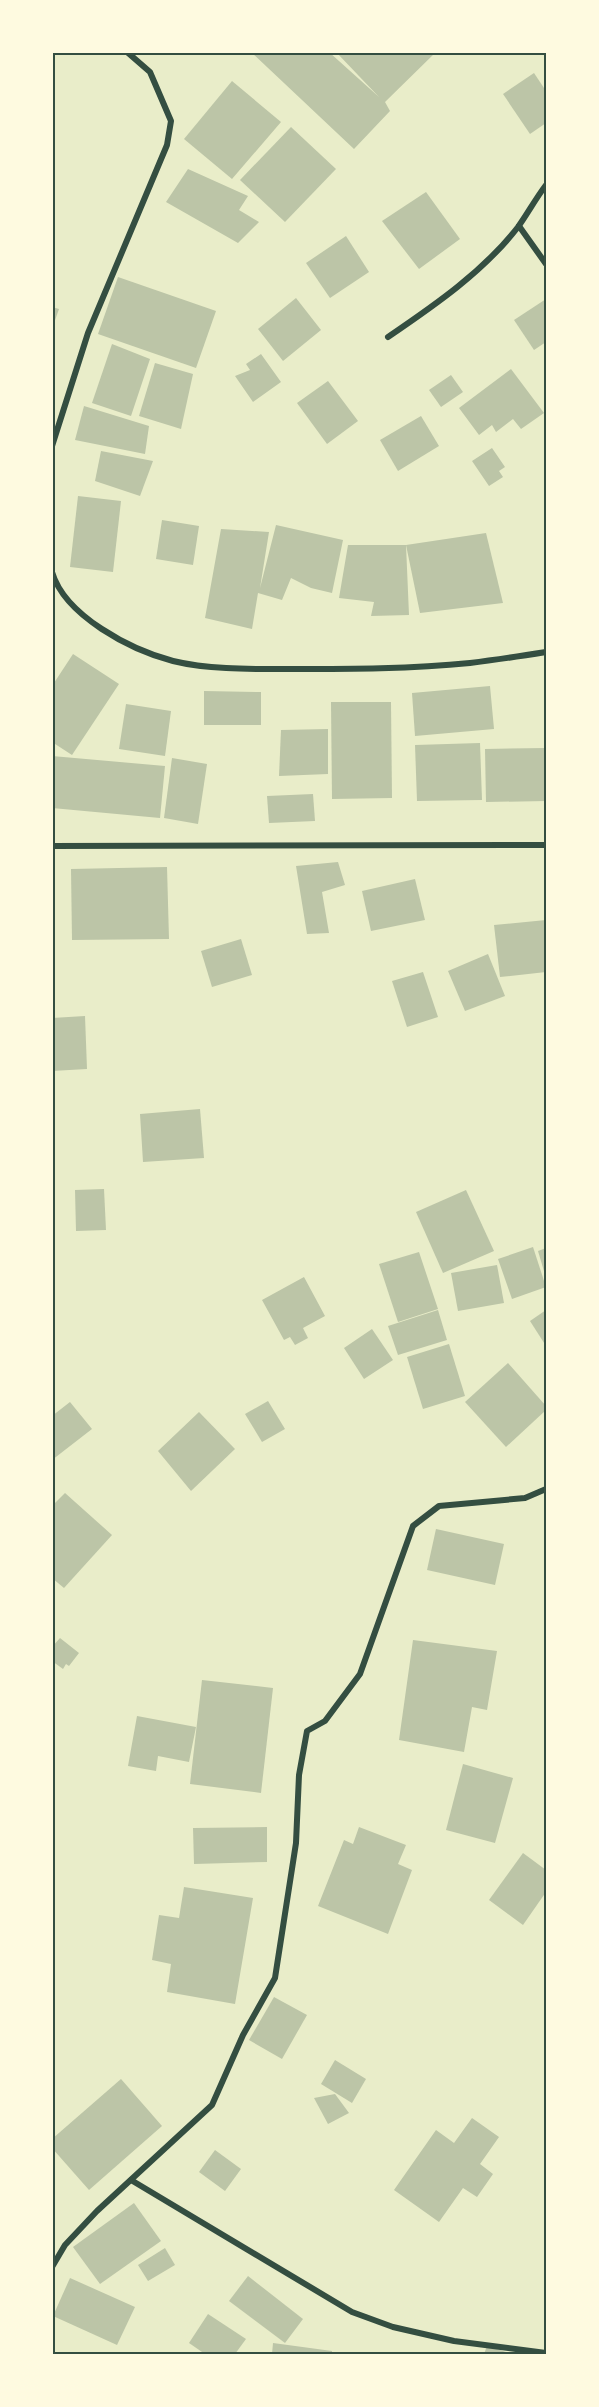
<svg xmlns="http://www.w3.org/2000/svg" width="599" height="2407" font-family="Inter,sans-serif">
<rect width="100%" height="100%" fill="#e9edc9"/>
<!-- building -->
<g fill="#bcc5a7">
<polygon points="251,52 329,52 379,97 336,52 436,52 385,102 390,111 354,149"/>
<polygon points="534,73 546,91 546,123 530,134 503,94"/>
<polygon points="232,81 281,122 232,179 184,139"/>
<polygon points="291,127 336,169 285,222 240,180"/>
<polygon points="188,169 248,196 239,210 259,222 238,243 166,202"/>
<polygon points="426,192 460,239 419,269 382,221"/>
<polygon points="346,236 369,272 330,298 306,263"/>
<polygon points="118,277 216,311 196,368 98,334"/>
<polygon points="296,298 321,330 283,361 258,329"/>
<polygon points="546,299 546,342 534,350 514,320"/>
<polygon points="52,307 59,309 53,326 52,326"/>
<polygon points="112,344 150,359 131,416 92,403"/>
<polygon points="261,354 281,382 253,402 235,376 250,370 246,364"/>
<polygon points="155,363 193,374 181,429 139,416"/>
<polygon points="511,369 544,413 521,429 513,419 496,432 492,425 479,435 459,408"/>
<polygon points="451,375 463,392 441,407 429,390"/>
<polygon points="328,381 358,421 327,444 297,403"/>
<polygon points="84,406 149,426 145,454 75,440"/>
<polygon points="421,416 439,446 398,471 380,440"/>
<polygon points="492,448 505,467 499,471 503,477 489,486 472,461"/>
<polygon points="101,451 153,461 140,496 95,481"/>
<polygon points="78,496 121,501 113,572 70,567"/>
<polygon points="162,520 199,526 193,565 156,559"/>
<polygon points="276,525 343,540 332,593 311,588 291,578 282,600 258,593 252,629 205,618 221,529 269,532 260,588"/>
<polygon points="486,533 503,603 420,613 406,545"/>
<polygon points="348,545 406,545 409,615 371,616 374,602 339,598"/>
<polygon points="73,654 119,684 72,755 52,742 52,686"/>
<polygon points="490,686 494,729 415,736 412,693"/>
<polygon points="204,691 261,692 261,725 204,725"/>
<polygon points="331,702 391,702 392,798 332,799"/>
<polygon points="126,704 171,711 165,756 119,749"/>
<polygon points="328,729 328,774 279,776 281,730"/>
<polygon points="480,743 482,800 417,801 415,745"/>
<polygon points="546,748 546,801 486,802 485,749"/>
<polygon points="52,756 165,766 160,818 52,808"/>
<polygon points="172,758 207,764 198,824 164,818"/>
<polygon points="313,794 315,821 269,823 267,796"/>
<polygon points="338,862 345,885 322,892 329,933 307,934 296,866"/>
<polygon points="167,867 169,939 72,940 71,869"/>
<polygon points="415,879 425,920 371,931 362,891"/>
<polygon points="546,920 546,972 500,977 494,925"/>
<polygon points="241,939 252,975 212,987 201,951"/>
<polygon points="488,954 505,996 465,1011 448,971"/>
<polygon points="423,972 438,1017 407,1027 392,981"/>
<polygon points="85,1016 87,1069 52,1071 52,1018"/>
<polygon points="200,1109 204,1158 143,1162 140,1114"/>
<polygon points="104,1189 106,1230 76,1231 75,1190"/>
<polygon points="466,1190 494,1251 443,1273 416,1212"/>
<polygon points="533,1247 546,1287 512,1299 498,1259"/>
<polygon points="546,1248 546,1278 538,1251"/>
<polygon points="419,1252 438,1309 398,1322 379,1264"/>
<polygon points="497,1265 504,1303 458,1311 451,1273"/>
<polygon points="304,1277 325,1316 303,1328 308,1338 295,1345 290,1337 284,1340 262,1300"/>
<polygon points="438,1310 447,1340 398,1355 388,1326"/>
<polygon points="546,1310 546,1346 530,1321"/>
<polygon points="372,1329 393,1360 364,1379 344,1348"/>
<polygon points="449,1344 465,1396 423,1409 407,1357"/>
<polygon points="508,1363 546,1406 546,1410 506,1447 465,1402"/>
<polygon points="268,1401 285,1429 262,1442 245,1414"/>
<polygon points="70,1402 92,1429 52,1460 52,1416"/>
<polygon points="199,1412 235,1449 191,1491 158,1451"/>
<polygon points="65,1493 112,1535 64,1588 52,1578 52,1506"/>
<polygon points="436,1529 504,1544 495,1585 427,1570"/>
<polygon points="60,1638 79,1653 69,1666 66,1664 63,1669 52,1661 52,1647"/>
<polygon points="413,1640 497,1651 487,1710 472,1707 464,1752 399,1740"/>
<polygon points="202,1680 273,1688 261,1793 190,1784"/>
<polygon points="137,1716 196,1727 189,1762 158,1756 156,1771 128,1766"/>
<polygon points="463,1764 513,1778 495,1843 446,1830"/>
<polygon points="267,1827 267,1862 194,1864 193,1828"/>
<polygon points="359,1827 406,1845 398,1864 412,1870 388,1934 318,1906 344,1840 353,1844"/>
<polygon points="523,1853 546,1870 546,1892 523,1925 489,1900"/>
<polygon points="184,1887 253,1898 235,2004 167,1992 171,1964 152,1960 159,1915 179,1918"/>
<polygon points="274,1997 307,2015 282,2059 249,2040"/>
<polygon points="335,2060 366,2079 352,2103 321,2084"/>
<polygon points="121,2079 162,2126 89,2190 52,2148 52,2139"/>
<polygon points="335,2094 349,2113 328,2124 314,2098"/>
<polygon points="472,2118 499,2137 480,2164 493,2174 477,2197 463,2188 439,2222 394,2190 436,2130 454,2143"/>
<polygon points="215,2150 241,2169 225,2191 199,2172"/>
<polygon points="134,2203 161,2241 100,2284 73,2247"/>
<polygon points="165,2248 175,2265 148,2281 138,2265"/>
<polygon points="248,2276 303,2319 285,2343 229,2301"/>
<polygon points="70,2278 135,2307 117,2345 53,2316"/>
<polygon points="208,2314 246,2339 235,2354 205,2354 189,2343"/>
<polygon points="273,2343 332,2351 332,2354 272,2354"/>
<polygon points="487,2346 512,2354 484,2354"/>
</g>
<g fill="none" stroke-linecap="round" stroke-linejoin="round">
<!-- minor -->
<g stroke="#344e41" stroke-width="6">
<polyline points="519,226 546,264"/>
<path d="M388 337C435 305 483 272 518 227 528 213 536 198 546 185"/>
<polyline points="52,446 88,333 167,145 171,121 150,72 127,52"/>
<path d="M52 572C65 616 131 650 173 661 210 670 253 669 291 669 350 669 411 669 470 663 495 660 521 656 546 652"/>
<polyline points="52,846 546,845"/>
<polyline points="131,2180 352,2312 393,2327 454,2341 546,2353"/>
<polyline points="52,2267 65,2245 97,2211 212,2105 243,2035 275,1978 296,1843 299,1775 307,1731 325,1721 360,1674 413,1526 439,1506 525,1498 546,1489"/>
</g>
</g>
<!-- border -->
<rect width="599" height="2407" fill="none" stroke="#fefae0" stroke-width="108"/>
<rect x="54" y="54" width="491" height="2299" fill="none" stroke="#344e41" stroke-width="2"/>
</svg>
